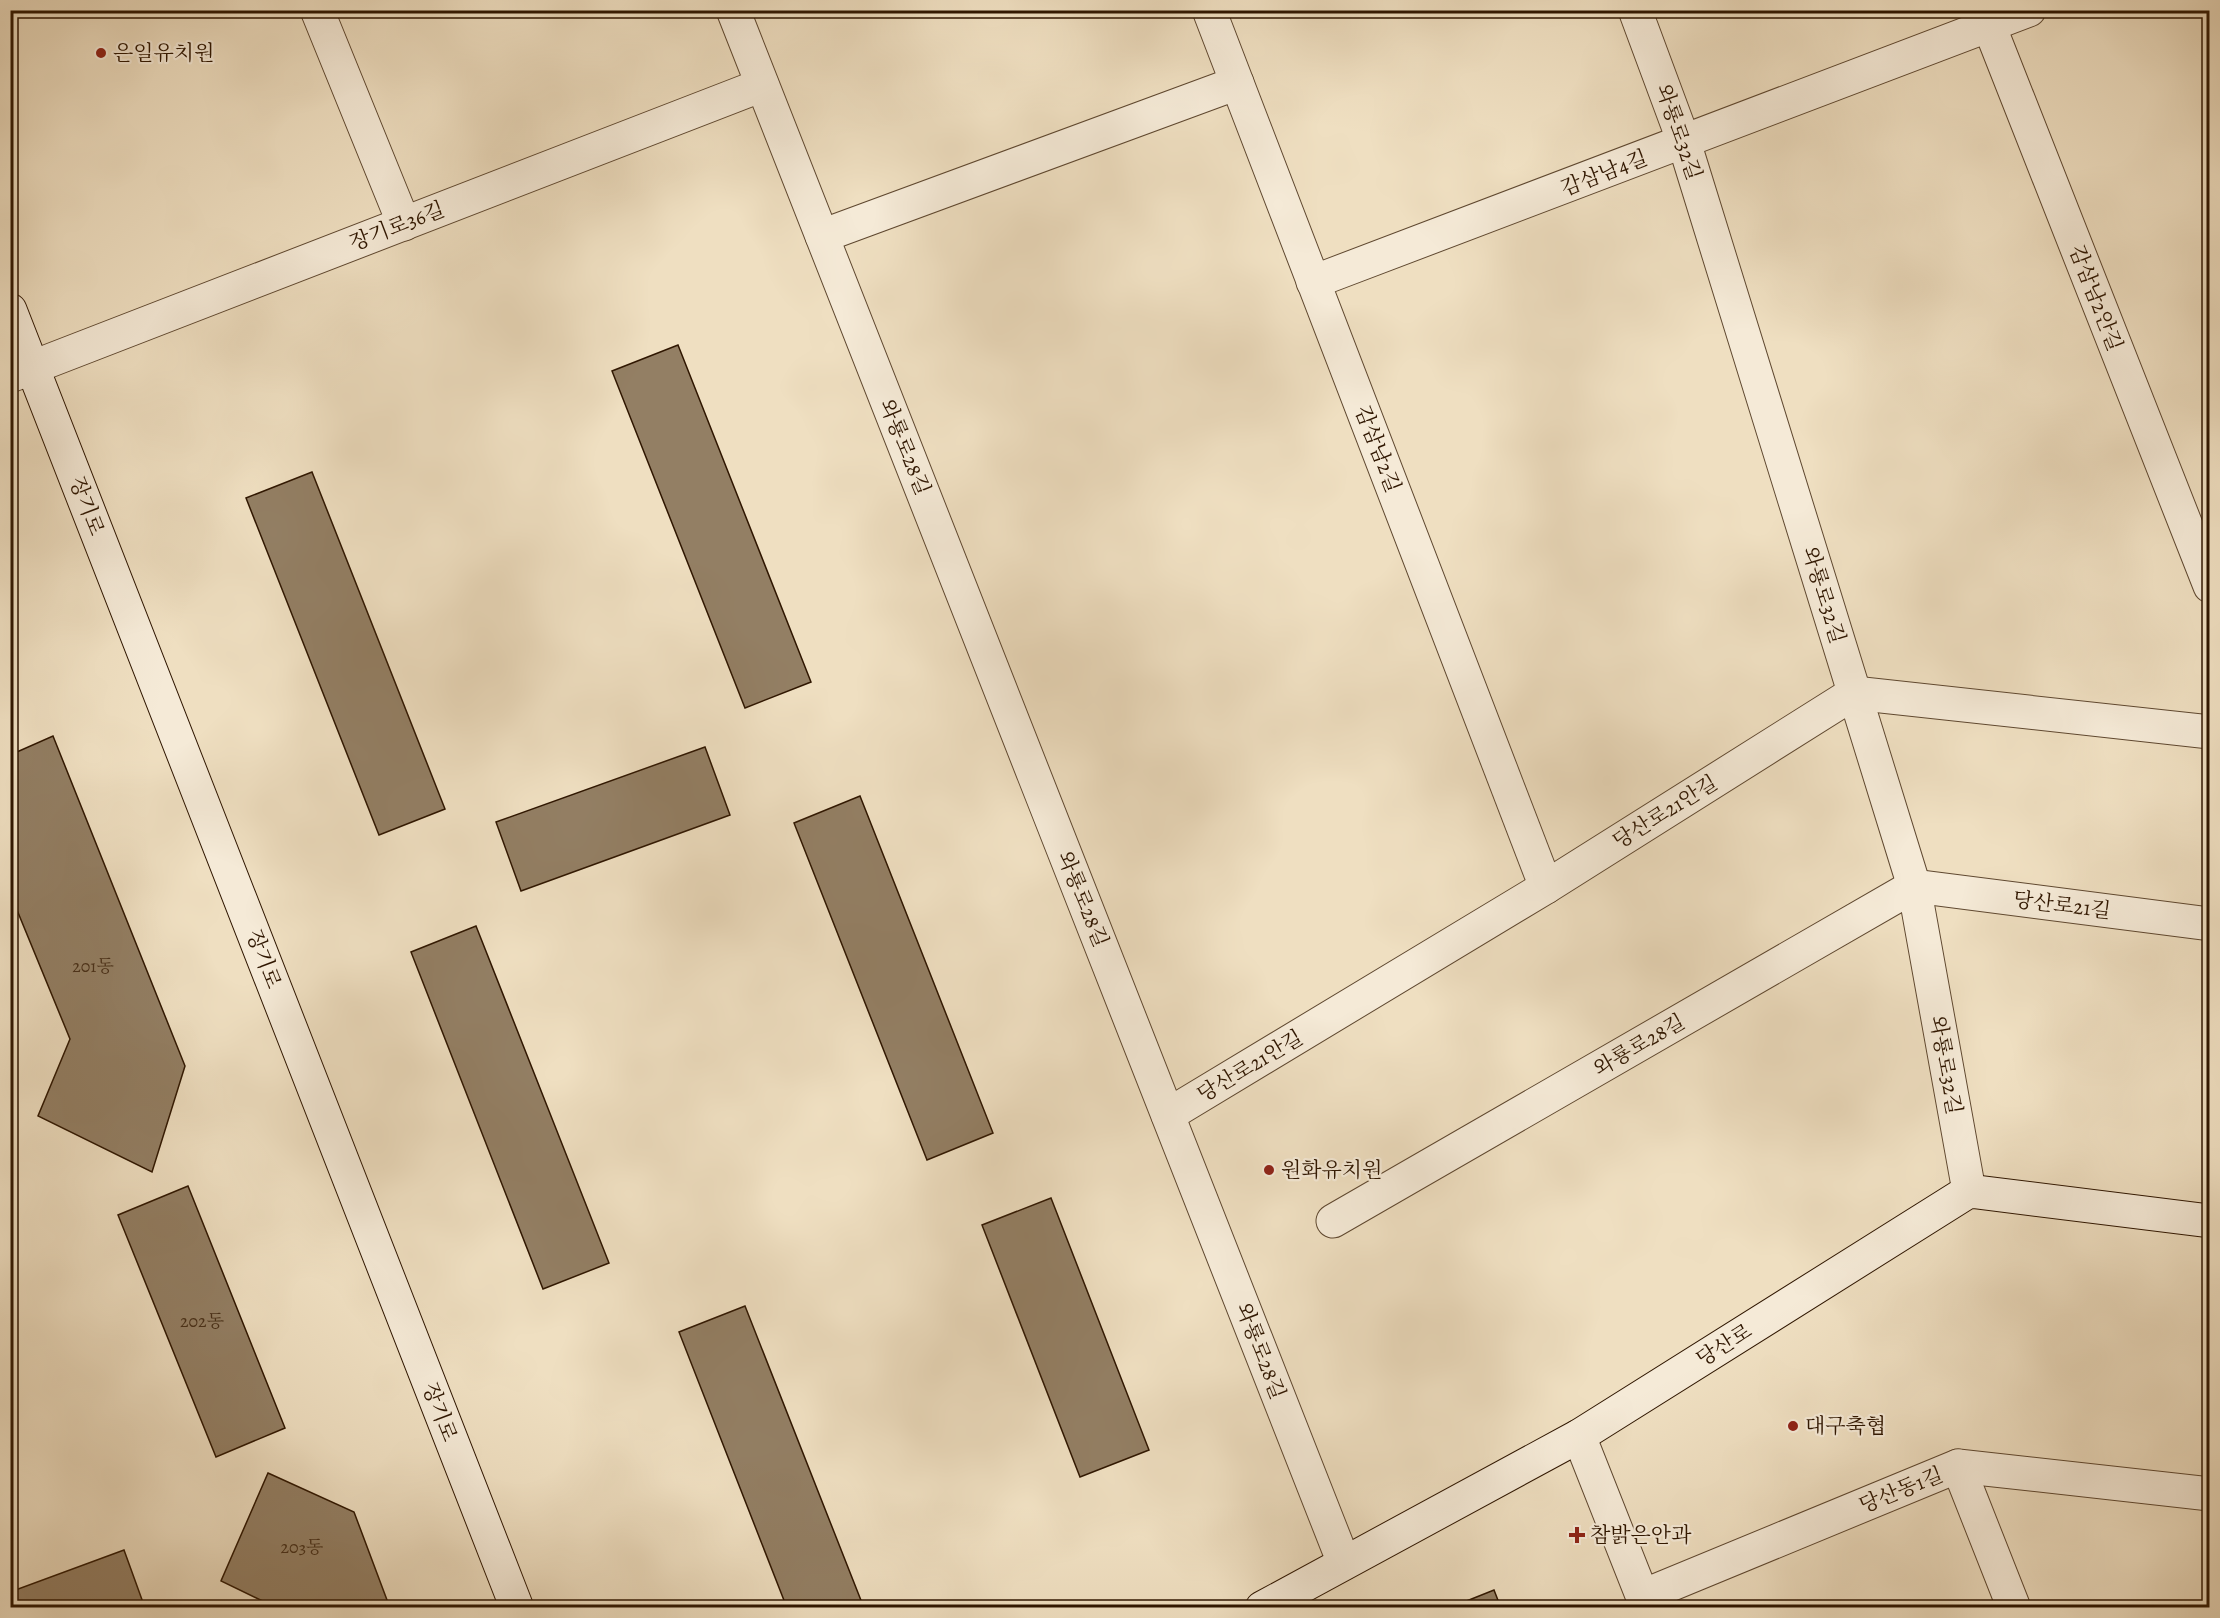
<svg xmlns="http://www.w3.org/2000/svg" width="2220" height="1618" font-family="Alegreya,'Noto Serif KR',serif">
<rect width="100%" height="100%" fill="#efdfc1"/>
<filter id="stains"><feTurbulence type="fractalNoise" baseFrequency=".00333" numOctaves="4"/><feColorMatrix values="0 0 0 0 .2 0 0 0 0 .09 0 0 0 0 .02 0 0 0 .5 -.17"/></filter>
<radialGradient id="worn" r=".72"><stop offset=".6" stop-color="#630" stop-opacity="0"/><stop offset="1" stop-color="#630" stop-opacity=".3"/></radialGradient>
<!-- building -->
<g fill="#937f64" stroke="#2f1600" stroke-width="1.5">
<polygon points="678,345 811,682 745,708 612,371"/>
<polygon points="312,472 445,809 379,835 246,498"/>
<polygon points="53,736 185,1066 152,1172 38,1116 70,1039 10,893 10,755"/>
<polygon points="705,747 730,815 521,891 496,822"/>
<polygon points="860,796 993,1133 927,1160 794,823"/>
<polygon points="476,926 609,1263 543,1289 411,952"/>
<polygon points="188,1186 285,1428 216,1457 118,1215"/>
<polygon points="1051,1198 1149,1450 1080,1477 982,1225"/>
<polygon points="745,1306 864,1608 787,1608 679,1332"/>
<polygon points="268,1473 354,1512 390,1608 277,1608 221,1581"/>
<polygon points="124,1550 145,1608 10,1608 10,1592"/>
<polygon points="1494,1590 1501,1608 1449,1608"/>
</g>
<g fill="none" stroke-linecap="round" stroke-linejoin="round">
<defs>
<g id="minor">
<polyline points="317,10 404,224"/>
<polyline points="733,10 1344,1563"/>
<polyline points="1209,10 1546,887"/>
<polyline points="1635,10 1684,142 1914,886 1969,1191"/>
<polyline points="1983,10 2210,586"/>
<polyline points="822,236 1237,83"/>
<polyline points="1313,282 2029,10"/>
<polyline points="10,376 762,85"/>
<polyline points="1168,1115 1546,887 1854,693 2210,732"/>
<polyline points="1333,1221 1914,886 2210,924"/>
<polyline points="1579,1436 1647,1608"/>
<polyline points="1958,1466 2014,1608"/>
<polyline points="1643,1596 1958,1466 2210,1494"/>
</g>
<g id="secondary">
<polyline points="10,310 517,1608"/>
<polyline points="1262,1608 1579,1436 1969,1191 2210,1221"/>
</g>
</defs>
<!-- minor casing -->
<use href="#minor" stroke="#5f4830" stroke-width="35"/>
<!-- secondary casing -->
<use href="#secondary" stroke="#2f1600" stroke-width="35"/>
<!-- minor -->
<use href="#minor" stroke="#f5ead7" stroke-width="33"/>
<!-- secondary -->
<use href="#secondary" stroke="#f5ead7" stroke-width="33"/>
</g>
<!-- markers -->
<g fill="#8f2418" stroke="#f5ead7" stroke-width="2">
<circle cx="101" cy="53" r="6"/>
<circle cx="1269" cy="1170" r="6"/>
<circle cx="1793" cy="1426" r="6"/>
<path d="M1574 1526h6v6h6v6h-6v6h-6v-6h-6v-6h6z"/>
</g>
<g text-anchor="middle" stroke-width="4.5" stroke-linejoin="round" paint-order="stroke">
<!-- number labels -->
<g font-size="18" fill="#483019">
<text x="93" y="972">201동</text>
<text x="202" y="1327">202동</text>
<text x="302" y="1553">203동</text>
</g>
<!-- poi labels -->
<g font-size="21" fill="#2f1600" stroke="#f5ead7" text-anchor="start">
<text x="113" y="60">은일유치원</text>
<text x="1281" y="1177">원화유치원</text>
<text x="1805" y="1433">대구축협</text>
<text x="1590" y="1542">참밝은안과</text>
</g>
<!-- street labels -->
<g font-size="21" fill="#2f1600" stroke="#f5ead7">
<text transform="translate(1679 132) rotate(71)" y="7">와룡로32길</text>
<text transform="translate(1604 173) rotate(-21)" y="7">감삼남4길</text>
<text transform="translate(397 226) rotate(-21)" y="7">장기로36길</text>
<text transform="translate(2096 298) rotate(69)" y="7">감삼남2안길</text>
<text transform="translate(905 447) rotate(68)" y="7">와룡로28길</text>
<text transform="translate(1378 449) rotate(69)" y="7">감삼남2길</text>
<text transform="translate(87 506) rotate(69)" y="7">장기로</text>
<text transform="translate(1824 595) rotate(73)" y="7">와룡로32길</text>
<text transform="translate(1665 812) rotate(-32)" y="7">당산로21안길</text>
<text transform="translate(1083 899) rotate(68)" y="7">와룡로28길</text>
<text transform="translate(2062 905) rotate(7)" y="7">당산로21길</text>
<text transform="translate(264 959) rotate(69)" y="7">장기로</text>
<text transform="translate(1639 1045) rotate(-30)" y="7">와룡로28길</text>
<text transform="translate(1946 1065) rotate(80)" y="7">와룡로32길</text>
<text transform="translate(1250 1066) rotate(-31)" y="7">당산로21안길</text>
<text transform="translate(1724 1345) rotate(-32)" y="7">당산로</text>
<text transform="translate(1261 1351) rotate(69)" y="7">와룡로28길</text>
<text transform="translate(440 1412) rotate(69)" y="7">장기로</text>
<text transform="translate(1901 1490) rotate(-22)" y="7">당산동1길</text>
</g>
</g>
<!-- margin -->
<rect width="2220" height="1618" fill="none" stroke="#efdfc1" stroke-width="36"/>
<rect x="12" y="12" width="2196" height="1594" fill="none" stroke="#2f1600" stroke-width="3"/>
<rect x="18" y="18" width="2184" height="1582" fill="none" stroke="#2f1600" stroke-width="1.5"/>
<rect width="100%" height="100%" filter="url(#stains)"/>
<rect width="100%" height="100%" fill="url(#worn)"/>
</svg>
